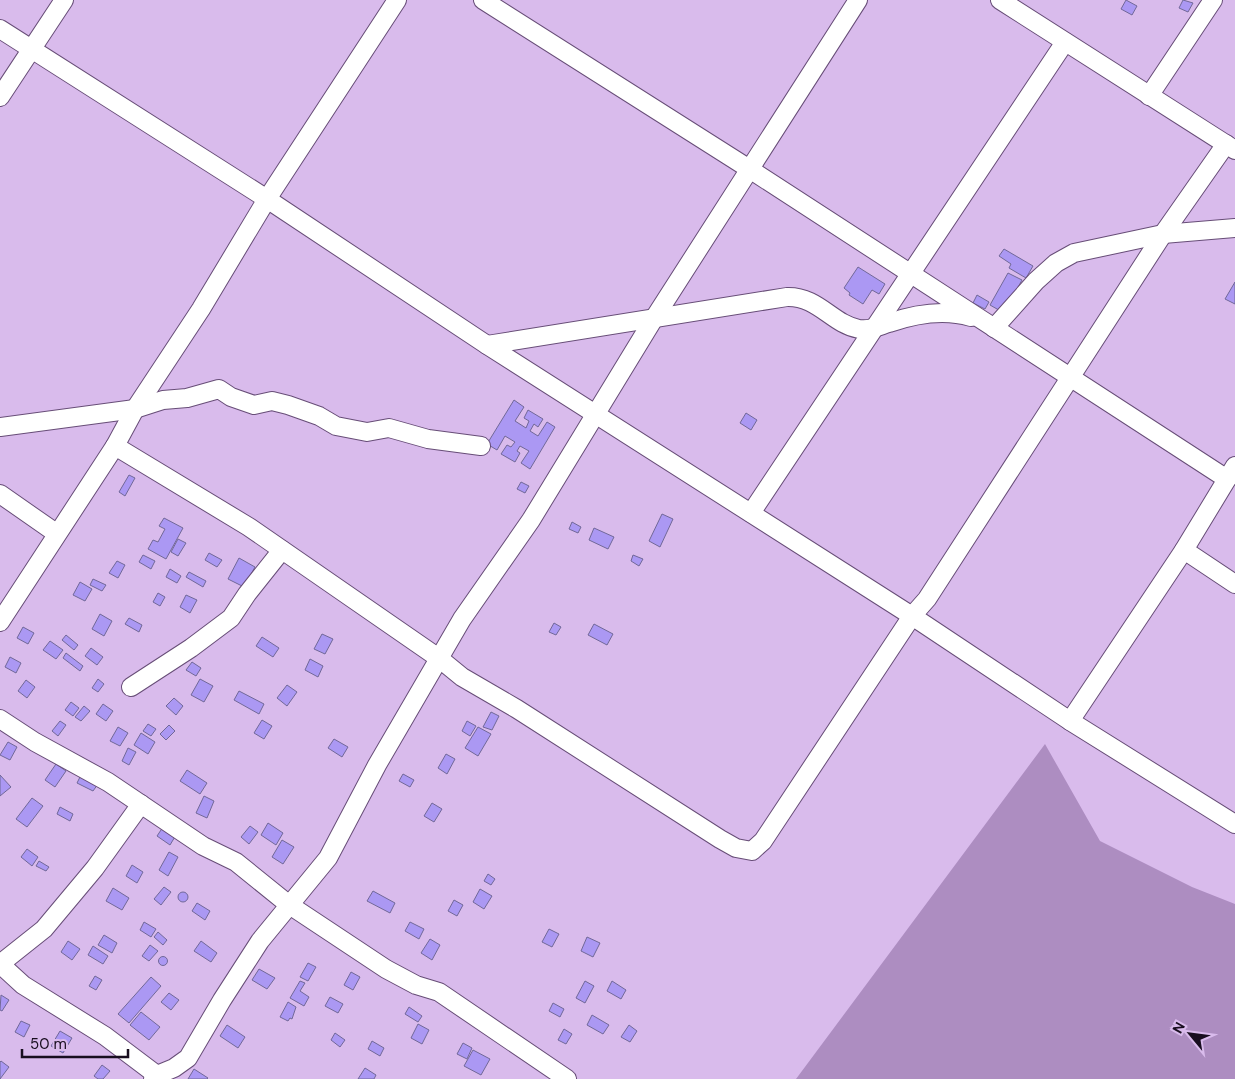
<svg xmlns="http://www.w3.org/2000/svg" width="1235" height="1079" font-family="'DM Sans',sans-serif">
<rect width="100%" height="100%" fill="#d9bbec"/>
<!-- green -->
<polygon fill="#ad8dc1" points="1045,744 1100,841 1192,887 1235,904 1235,1079 796,1079"/>
<!-- building -->
<g fill="#ab98f3" stroke="#716898">
<polygon points="1126,0 1137,6 1132,15 1121,9"/>
<polygon points="1183,0 1193,3 1188,12 1179,8"/>
<polygon points="1004,249 1033,266 1026,278 1009,268 1011,264 999,256"/>
<polygon points="858,267 885,284 879,294 872,290 863,304 849,295 850,293 844,288"/>
<polygon points="1008,273 1022,280 1004,313 990,305"/>
<polygon points="1235,282 1235,304 1225,299"/>
<polygon points="977,295 989,302 985,309 973,303"/>
<polygon points="514,400 524,407 515,421 526,428 529,421 524,418 528,410 543,419 538,427 534,424 530,431 538,436 547,422 555,427 530,469 521,463 529,451 520,446 517,451 520,453 515,462 501,454 507,445 511,447 515,442 505,436 497,450 487,444"/>
<polygon points="746,413 757,420 751,430 740,423"/>
<polygon points="129,475 135,478 125,496 119,492"/>
<polygon points="521,482 529,486 525,493 517,489"/>
<polygon points="662,514 673,519 660,547 649,541"/>
<polygon points="164,518 183,528 166,559 148,549 153,540 158,542 165,529 159,526"/>
<polygon points="572,522 581,527 578,533 569,529"/>
<polygon points="594,528 614,537 608,549 589,540"/>
<polygon points="178,539 186,543 178,556 171,552"/>
<polygon points="209,553 222,560 217,567 205,560"/>
<polygon points="143,555 155,561 151,569 139,562"/>
<polygon points="633,555 643,559 639,566 631,561"/>
<polygon points="239,558 255,567 244,587 228,579"/>
<polygon points="117,561 125,565 118,578 109,573"/>
<polygon points="170,569 181,576 177,583 166,577"/>
<polygon points="189,572 206,581 203,587 186,577"/>
<polygon points="93,579 106,585 102,591 90,585"/>
<polygon points="80,582 92,589 85,601 73,595"/>
<polygon points="158,593 165,597 160,606 153,602"/>
<polygon points="186,595 197,600 190,613 180,607"/>
<polygon points="100,614 112,621 104,636 92,629"/>
<polygon points="129,618 142,625 139,632 125,624"/>
<polygon points="554,623 561,627 556,635 549,632"/>
<polygon points="594,624 613,634 607,645 588,635"/>
<polygon points="23,627 34,633 28,644 17,638"/>
<polygon points="322,634 333,639 325,654 314,649"/>
<polygon points="66,635 78,645 74,650 62,640"/>
<polygon points="262,637 279,648 273,657 256,646"/>
<polygon points="50,641 63,650 56,659 43,650"/>
<polygon points="91,648 103,657 97,665 85,656"/>
<polygon points="66,653 83,666 80,671 63,658"/>
<polygon points="10,657 21,663 16,673 5,667"/>
<polygon points="310,659 323,666 318,677 305,670"/>
<polygon points="192,662 201,668 196,676 186,670"/>
<polygon points="98,679 104,684 98,692 92,688"/>
<polygon points="200,679 213,686 204,702 191,695"/>
<polygon points="26,680 35,687 27,698 18,691"/>
<polygon points="287,685 297,692 287,706 277,698"/>
<polygon points="239,691 264,704 259,714 234,700"/>
<polygon points="174,698 183,706 176,715 166,706"/>
<polygon points="71,702 79,708 73,716 65,710"/>
<polygon points="103,704 113,711 106,721 96,714"/>
<polygon points="84,706 90,711 81,721 75,717"/>
<polygon points="491,712 499,716 492,730 483,727"/>
<polygon points="262,720 272,726 264,739 254,733"/>
<polygon points="60,721 66,725 58,736 52,731"/>
<polygon points="467,721 476,726 470,736 462,731"/>
<polygon points="148,724 156,729 151,736 143,731"/>
<polygon points="169,725 175,731 166,740 160,734"/>
<polygon points="118,727 128,733 120,746 110,741"/>
<polygon points="478,727 491,734 478,756 465,748"/>
<polygon points="141,733 155,742 148,754 134,745"/>
<polygon points="334,739 348,747 342,757 328,748"/>
<polygon points="8,742 17,747 10,760 0,755"/>
<polygon points="128,748 136,752 129,765 122,761"/>
<polygon points="446,754 455,759 447,774 438,768"/>
<polygon points="56,764 66,771 55,787 45,780"/>
<polygon points="187,770 207,783 200,794 180,781"/>
<polygon points="403,774 414,780 410,787 399,781"/>
<polygon points="0,775 11,787 0,796"/>
<polygon points="81,775 98,784 93,791 77,783"/>
<polygon points="204,796 214,801 207,818 196,813"/>
<polygon points="32,798 43,806 27,827 16,819"/>
<polygon points="432,803 442,809 434,822 424,816"/>
<polygon points="60,807 73,814 70,821 57,814"/>
<polygon points="268,823 283,833 276,845 261,835"/>
<polygon points="250,826 258,832 249,844 241,837"/>
<polygon points="163,827 176,835 170,845 157,836"/>
<polygon points="282,840 294,847 283,864 272,857"/>
<polygon points="27,849 38,857 32,866 21,857"/>
<polygon points="169,852 178,857 168,876 159,870"/>
<polygon points="39,861 49,867 46,871 36,866"/>
<polygon points="132,865 143,872 137,883 126,876"/>
<polygon points="488,874 495,879 491,885 484,881"/>
<polygon points="164,887 171,892 161,905 154,899"/>
<polygon points="113,888 129,898 122,910 106,901"/>
<polygon points="480,889 492,896 484,909 473,902"/>
<polygon points="373,891 395,903 390,913 367,901"/>
<circle cx="183" cy="897" r="5"/>
<polygon points="454,900 463,905 457,916 448,911"/>
<polygon points="197,903 210,911 205,920 192,911"/>
<polygon points="144,922 156,929 151,937 140,930"/>
<polygon points="410,922 424,929 419,939 405,931"/>
<polygon points="549,929 559,934 552,947 542,942"/>
<polygon points="158,932 167,940 163,945 154,937"/>
<polygon points="104,935 117,943 112,953 98,945"/>
<polygon points="587,937 600,943 593,957 581,951"/>
<polygon points="430,939 440,945 432,960 421,953"/>
<polygon points="68,941 80,949 72,960 61,952"/>
<polygon points="201,941 217,953 211,962 194,951"/>
<polygon points="150,945 158,951 149,961 142,956"/>
<polygon points="93,946 108,956 103,964 88,955"/>
<circle cx="163" cy="961" r="4.5"/>
<polygon points="308,963 316,967 308,981 300,977"/>
<polygon points="259,969 275,978 267,989 252,980"/>
<polygon points="351,972 360,977 353,990 344,985"/>
<polygon points="95,976 102,980 96,990 89,986"/>
<polygon points="151,977 161,986 129,1023 118,1014"/>
<polygon points="300,981 305,983 300,991 309,997 304,1006 290,998"/>
<polygon points="585,981 594,986 585,1003 576,998"/>
<polygon points="612,981 626,990 621,999 607,991"/>
<polygon points="169,993 179,1000 171,1010 161,1002"/>
<polygon points="1,995 9,1000 2,1011 0,1010"/>
<polygon points="330,997 343,1004 338,1013 325,1006"/>
<polygon points="288,1002 296,1007 292,1019 290,1018 288,1021 280,1017"/>
<polygon points="553,1003 564,1009 560,1017 549,1011"/>
<polygon points="409,1007 422,1016 418,1022 405,1014"/>
<polygon points="141,1012 160,1027 149,1040 130,1025"/>
<polygon points="592,1015 609,1025 603,1034 587,1025"/>
<polygon points="21,1021 30,1025 24,1037 15,1032"/>
<polygon points="418,1024 429,1030 422,1044 411,1038"/>
<polygon points="227,1025 245,1037 238,1048 220,1036"/>
<polygon points="629,1025 637,1031 630,1042 621,1037"/>
<polygon points="564,1029 572,1034 566,1044 558,1040"/>
<polygon points="60,1031 72,1038 63,1053 51,1046"/>
<polygon points="335,1033 345,1040 340,1047 331,1040"/>
<polygon points="372,1041 384,1048 380,1056 368,1049"/>
<polygon points="463,1043 472,1048 467,1059 457,1054"/>
<polygon points="473,1050 490,1059 481,1075 464,1066"/>
<polygon points="1,1061 9,1067 0,1079 0,1062"/>
<polygon points="102,1065 110,1071 103,1079 98,1079 94,1076"/>
<polygon points="365,1068 376,1075 374,1079 358,1079"/>
<polygon points="194,1069 208,1078 207,1079 188,1079"/>
</g>
<g fill="none" stroke-linecap="round" stroke-linejoin="round">
<defs>
<g id="minor">
<polyline points="483,0 751,170 1227,479"/>
<polyline points="1000,0 1235,150"/>
<polyline points="0,29 267,199 487,345 912,616 1070,721 1235,824"/>
<polyline points="1149,96 1213,0"/>
<polyline points="0,97 64,0"/>
<polyline points="994,328 1036,281 1056,263 1074,253 1163,234 1235,228"/>
<path d="M487 345 787 297C818 296 832 324 859 329 870 331 879 326 889 323 915 314 944 309 971 317"/>
<polyline points="0,427 135,409 163,400 187,398 219,389 231,397 254,405 272,401 288,405 319,416 336,426 367,432 389,428 428,439 481,446"/>
<polyline points="115,446 249,527 440,659 462,677 517,709 720,839 736,848 752,851 763,841 912,616 927,599 1163,234 1226,144"/>
<polyline points="0,494 56,533"/>
<polyline points="751,513 1065,42"/>
<polyline points="1184,550 1235,584"/>
<polyline points="0,622 115,446 135,409 201,309 267,199 397,0"/>
<polyline points="131,687 191,648 231,618 247,594 282,550"/>
<polyline points="0,719 35,742 108,782 203,846 236,862 288,904 386,969 416,985 439,992 567,1079"/>
<polyline points="1070,721 1184,550 1235,466"/>
<polyline points="141,804 95,868 44,929 0,964 23,985 105,1036 162,1079"/>
<polyline points="153,1079 157,1075 174,1068 188,1058 222,1000 260,941 328,858 377,765 462,619 531,520 653,320 858,0"/>
</g>
</defs>
<!-- minor casing -->
<use href="#minor" stroke="#674d77" stroke-width="20"/>
<!-- minor -->
<use href="#minor" stroke="#fff" stroke-width="18"/>
</g>
<!-- north arrow -->
<g transform="translate(1190 1034) rotate(299)" stroke="#d9bbec" stroke-width="4" paint-order="stroke">
<path d="M0-4L9 19L0 12L-9 19Z" fill="#180e1f"/>
<text y="-8" font-size="14" font-weight="bold" text-anchor="middle" fill="#180e1f">N</text>
</g>
<!-- scale -->
<path d="M22 1049v8h106v-8" fill="none" stroke="#180e1f" stroke-width="2.5"/>
<text x="30" y="1049" font-size="15" fill="#180e1f" stroke="#d9bbec" stroke-width="4" paint-order="stroke">50 m</text>
</svg>
